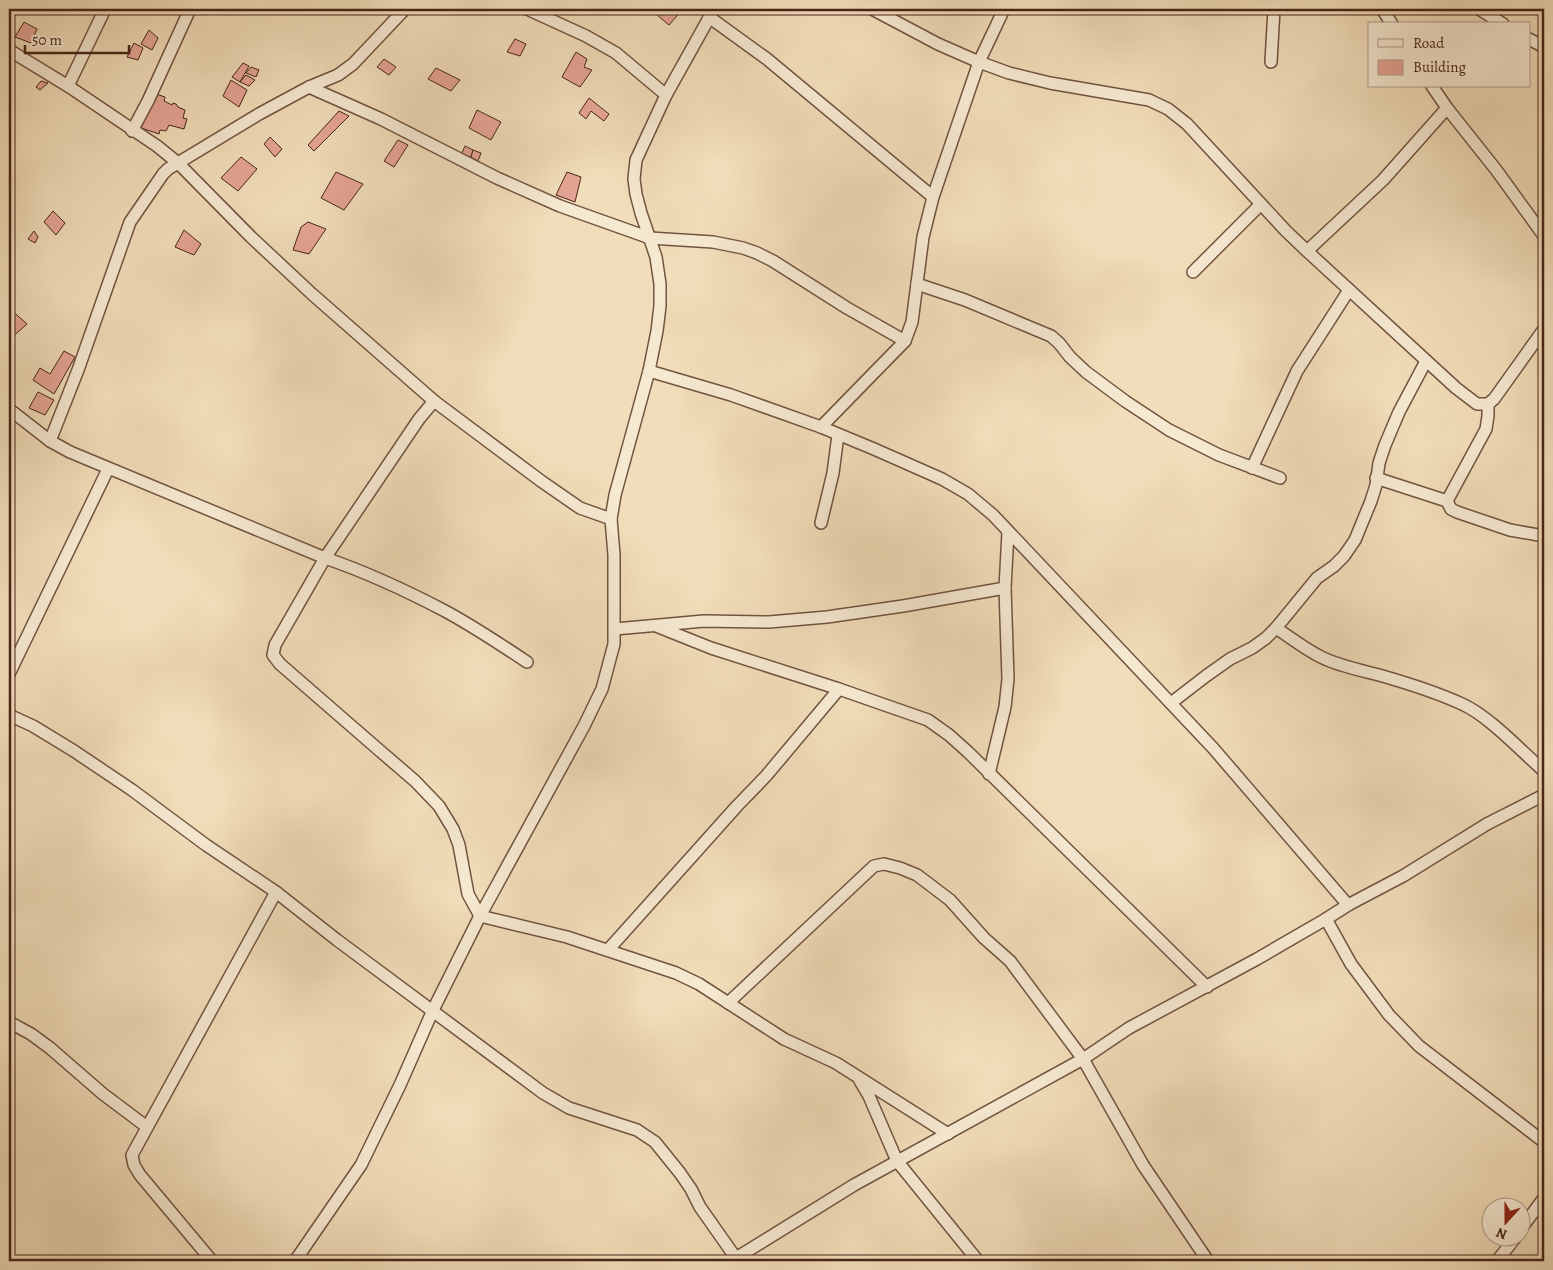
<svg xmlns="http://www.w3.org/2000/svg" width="1553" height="1270" font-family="Alegreya,serif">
<rect width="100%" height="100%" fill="#f1ddb9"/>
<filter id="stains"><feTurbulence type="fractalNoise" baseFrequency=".004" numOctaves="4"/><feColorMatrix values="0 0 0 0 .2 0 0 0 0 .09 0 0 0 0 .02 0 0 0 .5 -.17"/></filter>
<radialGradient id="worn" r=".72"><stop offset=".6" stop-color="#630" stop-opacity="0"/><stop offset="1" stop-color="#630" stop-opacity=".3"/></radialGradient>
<!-- building -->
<g fill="#e5a494" stroke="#482518">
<polygon points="650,9 683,9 669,25"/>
<polygon points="24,22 37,29 31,43 15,37"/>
<polygon points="149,30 158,38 152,50 141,44"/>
<polygon points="515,39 526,44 520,56 507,52"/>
<polygon points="134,43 143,48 138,60 127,57"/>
<polygon points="576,52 587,59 584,67 592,70 580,87 562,77"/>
<polygon points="384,59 396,67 389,75 377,67"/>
<polygon points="243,63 249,66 240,82 232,77"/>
<polygon points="251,67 259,70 256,77 246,73"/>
<polygon points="436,68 460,80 451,91 428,79"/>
<polygon points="246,75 255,80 249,86 240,82"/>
<polygon points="231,80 247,90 239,107 223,96"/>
<polygon points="41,81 48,83 40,90 36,87"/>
<polygon points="156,94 165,97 164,101 172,105 173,103 176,104 178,107 185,110 183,118 187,119 184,129 169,125 166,131 160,130 159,134 141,128"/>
<polygon points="589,98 609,114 604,121 591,111 586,119 579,113"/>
<polygon points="477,110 501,122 491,140 469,128"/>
<polygon points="339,111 349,116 314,151 308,145"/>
<polygon points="270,137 282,149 275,157 264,144"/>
<polygon points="398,140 408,145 394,167 384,161"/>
<polygon points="465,146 473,150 471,157 461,155"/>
<polygon points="473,150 481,153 478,161 471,157"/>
<polygon points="241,157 257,169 238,191 221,178"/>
<polygon points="336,172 363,184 344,210 321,198"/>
<polygon points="567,172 581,177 575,202 556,195"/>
<polygon points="53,211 65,223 56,235 44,222"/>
<polygon points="308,222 326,229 309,254 293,250 301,227"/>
<polygon points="184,230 201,244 194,255 175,247"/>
<polygon points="34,231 38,237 35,243 28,239"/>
<polygon points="9,308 27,324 9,340"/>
<polygon points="64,351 75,357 54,394 33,380 40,368 50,374"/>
<polygon points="38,392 54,400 45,415 29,408"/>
</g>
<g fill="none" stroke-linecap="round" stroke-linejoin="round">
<defs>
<g id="minor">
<polyline points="527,9 586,36 616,53 666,95"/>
<polyline points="872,9 938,44 979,62 1009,73 1050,83 1149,100 1168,109 1187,124 1286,231 1307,251 1456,388 1477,404 1488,404 1494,399 1544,329"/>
<polyline points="1382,9 1392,24"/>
<polyline points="1479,9 1503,24"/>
<polyline points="709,17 767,59 933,197"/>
<polyline points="1529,39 1544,47"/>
<polyline points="9,50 68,86 157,146 178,163 251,237 312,294 434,401 541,481 580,508 611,519"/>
<polyline points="1271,62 1274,9"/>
<polyline points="68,86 105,9"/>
<polyline points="1432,86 1447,108 1497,171 1544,236"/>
<polyline points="309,87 381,119 497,178 560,206 650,238 713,242 743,248 757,253 773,261 847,308 905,341"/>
<polyline points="132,131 148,101 190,9"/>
<polyline points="1307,251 1383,180 1447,108"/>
<polyline points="1193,272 1261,204"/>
<polyline points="917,284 965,300 1051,336 1059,343 1070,357 1086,372 1125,401 1169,430 1219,455 1280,478"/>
<polyline points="649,371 731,395 821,427 874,449 942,479 968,494 993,515 1213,748 1348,905"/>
<polyline points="434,401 419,419 325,558 275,645 273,655 280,664 379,750 415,781 439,806 453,829 459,845 468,894 480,916 567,937 676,973 699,984 784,1039 836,1063 948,1134"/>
<path d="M9 409 50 441 70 452 325 558C366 572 407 591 445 611 473 626 500 644 527 662"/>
<polyline points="821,427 905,341 912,322 923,237 933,197 979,62 1004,9"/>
<polyline points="50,441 78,370 130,222 163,174 168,169 259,114 309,87 338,75 353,64 405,9"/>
<polyline points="1252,468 1297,371 1349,290"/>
<polyline points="1376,478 1447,501 1451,509 1457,512 1510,530 1544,536"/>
<polyline points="1447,501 1486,429 1488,416 1488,404"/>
<polyline points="821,523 833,473 838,435"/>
<polyline points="656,626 711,648 839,689 928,720 949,735 968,752 1207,987"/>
<path d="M1276 628C1291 638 1305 649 1321 657 1339 666 1360 670 1379 675 1407 683 1436 692 1462 704 1489 716 1521 751 1544 771"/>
<polyline points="615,629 704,621 769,622 827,617 903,606 1005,588"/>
<polyline points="9,674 108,469"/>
<polyline points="1171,703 1206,676 1230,659 1252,648 1266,638 1276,628 1317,578 1334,566 1344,556 1355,540 1371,501 1376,485 1379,463 1385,445 1399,412 1426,361"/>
<polyline points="9,715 33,726 74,751 132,790 206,845 276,892 337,940 543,1093 569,1108 637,1130 655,1142 680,1173 691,1189 700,1207 738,1261"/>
<polyline points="989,774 1005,707 1008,679 1005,588 1008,532"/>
<polyline points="1326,919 1351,964 1389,1015 1419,1046 1544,1142"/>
<polyline points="608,950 737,806 766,776 839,689"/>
<polyline points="728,1003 874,866 884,864 900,868 917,875 950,900 984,938 1010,961 1083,1059 1143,1165 1208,1261"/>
<polyline points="9,1022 31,1034 50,1048 103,1094 147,1127"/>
<polyline points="860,1081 869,1096 897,1161 978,1261"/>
<polyline points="1520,1230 1544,1198"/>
<polyline points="212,1261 140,1175 134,1165 132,1155 276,892"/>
<polyline points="295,1261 361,1165 400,1085 433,1010 480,916 584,726 602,689 614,644 614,555 611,519 615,495 649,371 657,331 660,306 660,284 656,257 641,213 636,194 634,179 636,160 666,95 714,9"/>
<polyline points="728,1261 736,1258 854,1185 1083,1059 1129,1028 1257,959 1326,919 1348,905 1403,876 1487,824 1544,795"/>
<polyline points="1497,1261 1515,1238"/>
</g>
</defs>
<!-- minor casing -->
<use href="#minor" stroke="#725340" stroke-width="14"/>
<!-- minor -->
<use href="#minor" stroke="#f6e9d2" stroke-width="11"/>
</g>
<!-- margin -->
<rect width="1553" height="1270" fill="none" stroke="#f1ddb9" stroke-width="30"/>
<rect x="10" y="10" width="1533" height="1250" fill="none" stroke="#482518" stroke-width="2.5"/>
<rect x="15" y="15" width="1523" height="1240" fill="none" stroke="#482518"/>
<!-- legend -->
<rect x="1368" y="22" width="162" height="65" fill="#f6e9d2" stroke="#b09b88"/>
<rect x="1378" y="39" width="25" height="8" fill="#f6e9d2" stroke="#b09b88"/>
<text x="1413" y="48" font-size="15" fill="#482518">Road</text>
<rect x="1378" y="60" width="25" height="15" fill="#e5a494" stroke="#b09b88"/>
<text x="1413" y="72" font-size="15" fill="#482518">Building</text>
<!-- north arrow -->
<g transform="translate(1506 1222) rotate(201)"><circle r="24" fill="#f6e9d2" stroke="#b09b88"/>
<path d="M0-4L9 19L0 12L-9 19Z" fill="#8f2418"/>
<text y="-8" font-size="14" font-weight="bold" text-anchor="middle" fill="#482518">N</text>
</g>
<!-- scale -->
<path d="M25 45v8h104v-8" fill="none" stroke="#482518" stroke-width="2.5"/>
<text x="32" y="45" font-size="15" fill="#482518" stroke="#f6e9d2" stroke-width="4" paint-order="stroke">50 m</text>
<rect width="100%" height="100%" filter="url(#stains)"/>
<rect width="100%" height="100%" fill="url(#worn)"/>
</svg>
